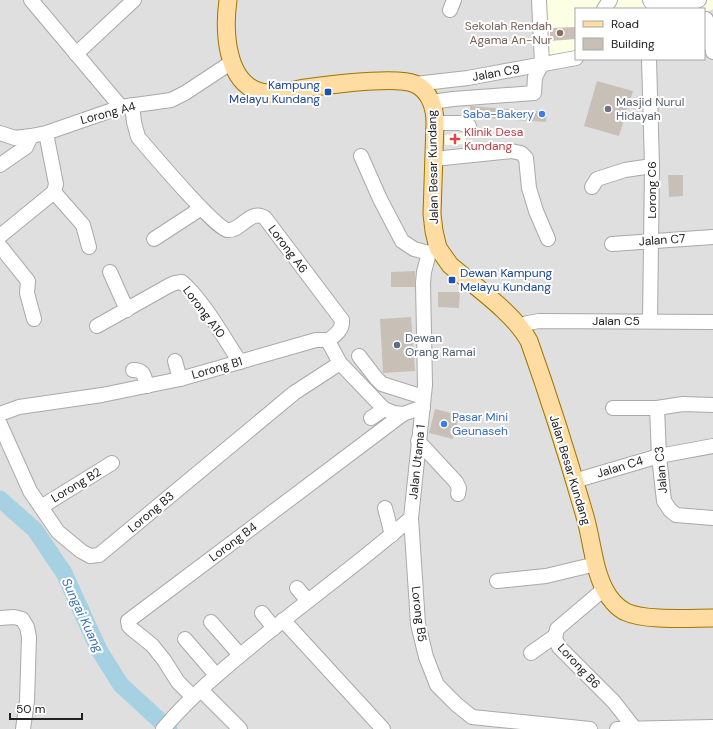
<svg xmlns="http://www.w3.org/2000/svg" width="713" height="729" font-family="'DM Sans',sans-serif">
<rect width="100%" height="100%" fill="#f3f0e8"/>
<!-- residential -->
<polygon fill="#e0dfdf" points="0,0 542,0 576,52 576,59 704,59 704,13 713,9 713,729 0,729"/>
<!-- education -->
<g fill="#fdffe5">
<polygon points="542,0 713,0 713,9 704,13 704,9 576,9 576,52 545,55"/>
<polygon points="465,133 466,144 445,145 445,135"/>
</g>
<g fill="none" stroke-linecap="round" stroke-linejoin="round">
<!-- river -->
<polyline stroke="#a5d1e3" stroke-width="17" points="0,499 35,530 64,573 99,650 121,685 169,729"/>
</g>
<!-- building -->
<g fill="#c8c0b7">
<polygon points="576,27 576,39 550,41 550,28"/>
<polygon points="597,81 633,91 619,136 584,126"/>
<polygon points="470,106 547,112 546,122 470,117"/>
<polygon points="668,175 683,175 683,196 669,197"/>
<polygon points="415,271 415,287 391,287 391,272"/>
<polygon points="438,292 460,292 459,308 438,307"/>
<polygon points="411,317 415,371 383,373 380,319"/>
<polygon points="435,409 459,415 453,439 429,433"/>
</g>
<g fill="none" stroke-linecap="round" stroke-linejoin="round">
<defs>
<g id="minor">
<polyline points="31,0 121,107"/>
<path d="M650 0 651 2C672 7 680 9 699 0"/>
<polyline points="604,9 610,0"/>
<polyline points="450,10 454,0"/>
<polyline points="706,19 713,52"/>
<polyline points="76,54 134,0"/>
<polyline points="649,59 652,166 650,321"/>
<polyline points="415,84 468,78 576,58"/>
<polyline points="432,102 453,99 534,93 535,77 542,64 539,0"/>
<path d="M132 105 134 122 138 137C150 151 216 229 227 230 241 232 250 208 265 218L342 320C343 330 335 335 328 341"/>
<polyline points="435,123 460,123 469,126"/>
<polyline points="0,133 15,138 31,136 46,133 121,107 171,100 185,93 232,62"/>
<polyline points="361,156 380,199 402,241 414,249 429,253"/>
<polyline points="434,159 511,151 521,153 526,158 529,188 536,211 548,239"/>
<polyline points="0,165 26,147 31,136"/>
<polyline points="592,187 597,179 625,170 652,166"/>
<polyline points="54,192 83,225 89,247"/>
<polyline points="0,236 54,192 56,184 46,133"/>
<polyline points="154,239 200,209"/>
<polyline points="612,244 713,237"/>
<polyline points="0,246 28,281 27,293 34,319"/>
<polyline points="110,272 127,310"/>
<polyline points="520,325 528,323 539,321 713,322"/>
<path d="M97 326 170 285 175 283 182 282C203 300 224 338 240 362"/>
<polyline points="359,356 376,378 382,384 423,397"/>
<polyline points="175,361 180,379"/>
<path d="M133 370C145 370 144 377 147 386"/>
<polyline points="613,408 657,408 683,404 713,405"/>
<polyline points="657,408 659,456 664,501 670,510 676,515 713,518"/>
<polyline points="0,414 19,407 102,395 180,379 316,340 324,340 328,341 340,363 384,409 394,413 403,414"/>
<polyline points="371,418 384,409"/>
<polyline points="0,424 30,491 58,532 81,551 90,556 99,555 294,393 340,363"/>
<polyline points="418,441 456,482 459,488 458,494"/>
<polyline points="574,481 659,456 713,446"/>
<polyline points="41,507 112,463"/>
<polyline points="385,508 392,535"/>
<polyline points="411,518 418,624 426,657 437,685 456,704 472,717 590,729"/>
<polyline points="497,581 546,576 596,564"/>
<polyline points="297,588 308,601"/>
<polyline points="604,589 557,629 555,638 559,647 614,702 635,729"/>
<polyline points="262,613 274,628"/>
<polyline points="0,618 14,617 22,619 27,627 29,637 27,701 23,729"/>
<polyline points="283,620 383,729"/>
<polyline points="211,622 240,655"/>
<polyline points="185,639 216,675"/>
<polyline points="531,653 555,636"/>
<polyline points="201,690 240,729"/>
<polyline points="193,697 178,682 164,660 152,645 132,629 129,626 128,621 403,414 423,407"/>
<path d="M163 729C190 697 222 670 254 644 306 601 361 562 411 518L425 385 423 283 424 272 429 253 438 248"/>
<polyline points="617,729 713,727"/>
</g>
<path id="major" d="M228 0C224 29 225 83 261 92 276 96 292 90 306 88 328 85 397 76 415 84 430 91 435 108 435 123L432 214 434 231 438 248 450 265C474 286 514 313 529 341 550 400 569 460 586 520 592 542 594 570 605 590 609 598 617 608 626 612 645 621 690 618 713 618"/>
</defs>
<!-- minor casing -->
<use href="#minor" stroke="#a9a9a9" stroke-width="16"/>
<!-- major casing -->
<use href="#major" stroke="#a07500" stroke-width="19"/>
<!-- minor -->
<use href="#minor" stroke="#fff" stroke-width="14"/>
<!-- major -->
<use href="#major" stroke="#ffdca1" stroke-width="17"/>
</g>
<!-- markers -->
<circle fill="#8d6e63" stroke="#fff" stroke-width="1.5" cx="560" cy="33" r="4"/>
<g fill="#1a4fb4" stroke="#fff" stroke-width="1.5">
<rect x="324" y="88" width="8" height="8" rx="2"/>
<rect x="448" y="276" width="8" height="8" rx="2"/>
</g>
<circle fill="#6b7280" stroke="#fff" stroke-width="1.5" cx="608" cy="109" r="4"/>
<g fill="#3f7fe0" stroke="#fff" stroke-width="1.5">
<circle cx="542" cy="114" r="4"/>
<circle cx="444" cy="424" r="4"/>
</g>
<path fill="#e0444e" stroke="#fff" stroke-width="1.5" d="M453 133h4v4h4v4h-4v4h-4v-4h-4v-4h4z"/>
<circle fill="#5c6f8a" stroke="#fff" stroke-width="1.5" cx="397" cy="345" r="4"/>
<g text-anchor="middle" stroke-width="4" stroke-linejoin="round" paint-order="stroke">
<!-- education labels -->
<g font-size="12" fill="#785e54" stroke="#fff" text-anchor="end">
<text x="552" y="30">Sekolah Rendah<tspan x="552" dy="14">Agama An-Nur</tspan></text>
</g>
<!-- street labels -->
<g font-size="12" fill="#222" stroke="#fff">
<text transform="translate(496 73) rotate(-10)" y="4">Jalan C9</text>
<text transform="translate(108 113) rotate(-15)" y="4">Lorong A4</text>
<text transform="translate(433 167) rotate(-91)" y="4">Jalan Besar Kundang</text>
<text transform="translate(652 190) rotate(-90)" y="4">Lorong C6</text>
<text transform="translate(662 240) rotate(-4)" y="4">Jalan C7</text>
<text transform="translate(288 249) rotate(53)" y="4">Lorong A6</text>
<text transform="translate(204 312) rotate(53)" y="4">Lorong A10</text>
<text x="616" y="325">Jalan C5</text>
<text transform="translate(217 368) rotate(-16)" y="4">Lorong B1</text>
<text transform="translate(417 462) rotate(-84)" y="4">Jalan Utama 1</text>
<text transform="translate(620 467) rotate(-17)" y="4">Jalan C4</text>
<text transform="translate(570 470) rotate(73)" y="4">Jalan Besar Kundang</text>
<text transform="translate(661 470) rotate(-95)" y="4">Jalan C3</text>
<text transform="translate(76 485) rotate(-31)" y="4">Lorong B2</text>
<text transform="translate(151 512) rotate(-40)" y="4">Lorong B3</text>
<text transform="translate(233 542) rotate(-37)" y="4">Lorong B4</text>
<text transform="translate(419 614) rotate(83)" y="4">Lorong B5</text>
<text transform="translate(579 666) rotate(47)" y="4">Lorong B6</text>
</g>
<!-- transit labels -->
<g font-size="12" fill="#164399" stroke="#fff" text-anchor="end">
<text x="320" y="89">Kampung<tspan x="320" dy="14">Melayu Kundang</tspan></text>
<text x="460" y="277" text-anchor="start">Dewan Kampung<tspan x="460" dy="14">Melayu Kundang</tspan></text>
</g>
<!-- worship labels -->
<g font-size="12" fill="#5b616d" stroke="#fff" text-anchor="start">
<text x="616" y="106">Masjid Nurul<tspan x="616" dy="14">Hidayah</tspan></text>
</g>
<!-- shop labels -->
<g font-size="12" fill="#366cbe" stroke="#fff" text-anchor="end">
<text x="534" y="118">Saba-Bakery</text>
<text x="452" y="421" text-anchor="start">Pasar Mini<tspan x="452" dy="14">Geunaseh</tspan></text>
</g>
<!-- health labels -->
<g font-size="12" fill="#be3a42" stroke="#fff" text-anchor="start">
<text x="464" y="136">Klinik Desa<tspan x="464" dy="14">Kundang</tspan></text>
</g>
<!-- service labels -->
<g font-size="12" fill="#4e5e75" stroke="#fff" text-anchor="start">
<text x="405" y="342">Dewan<tspan x="405" dy="14">Orang Ramai</tspan></text>
</g>
<!-- water labels -->
<g font-size="13" font-style="italic" fill="#4174b2" stroke="#fff">
<text transform="translate(83 615) rotate(65)" y="5">Sungai Kuang</text>
</g>
</g>
<!-- legend -->
<rect x="575" y="8" width="130" height="52" fill="#ffffff" stroke="#a7a7a7"/>
<rect x="583" y="21" width="20" height="6" fill="#ffdca1" stroke="#a7a7a7"/>
<text x="611" y="28" font-size="12" fill="#222222">Road</text>
<rect x="583" y="38" width="20" height="12" fill="#c8c0b7" stroke="#a7a7a7"/>
<text x="611" y="48" font-size="12" fill="#222222">Building</text>
<!-- scale -->
<path d="M10 713v6h72v-6" fill="none" stroke="#222222" stroke-width="2"/>
<text x="16" y="713" font-size="12" fill="#222222" stroke="#ffffff" stroke-width="3" paint-order="stroke">50 m</text>
</svg>
